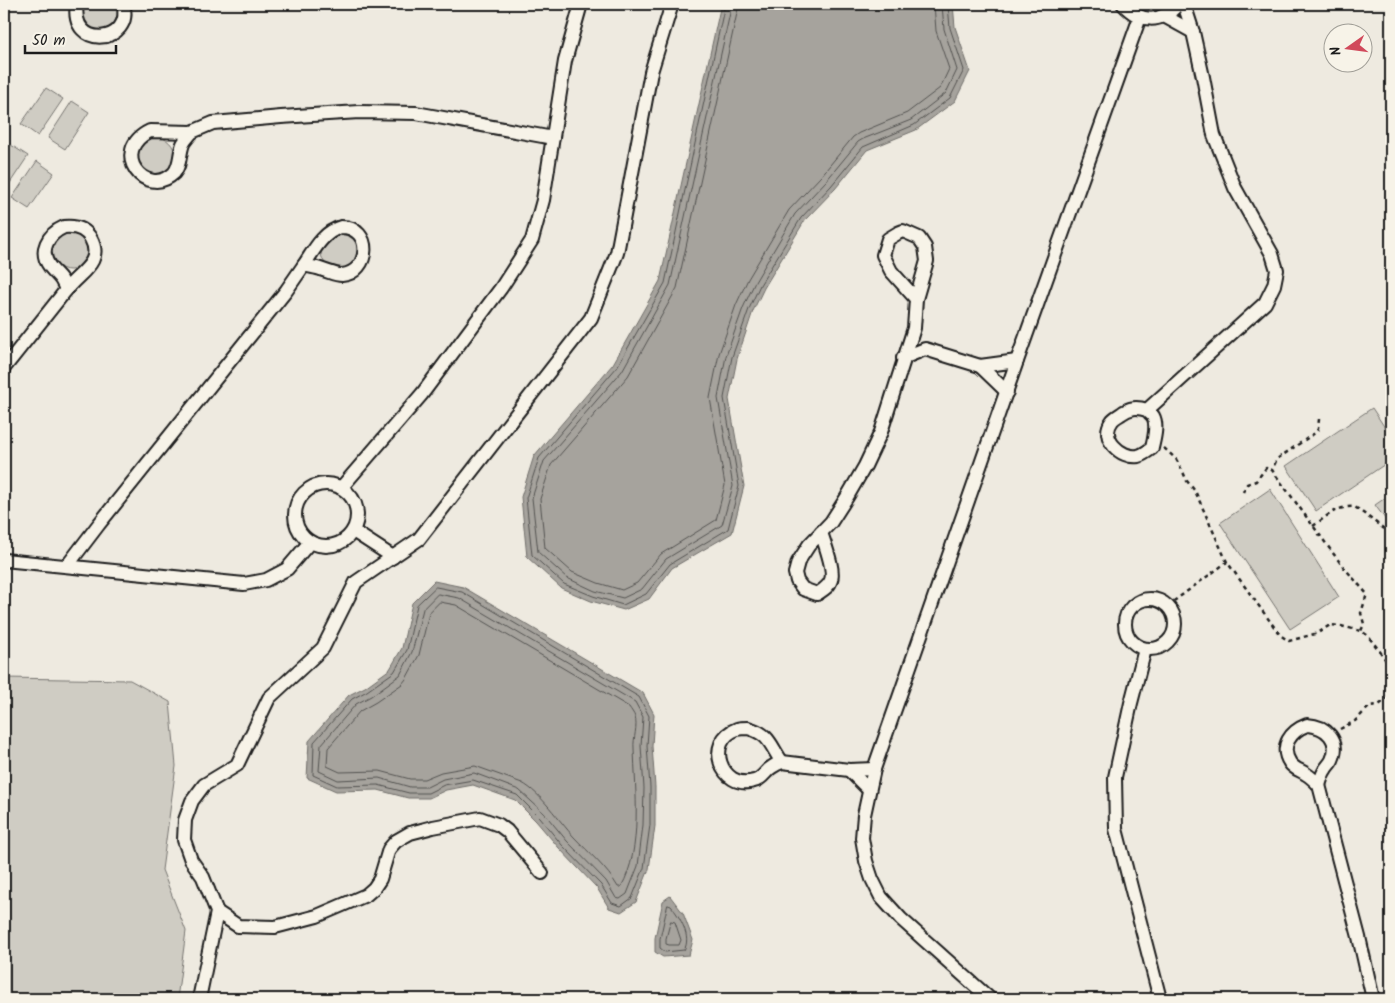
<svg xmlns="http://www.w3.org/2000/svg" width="1395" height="1003" font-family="Kalam,sans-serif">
<rect width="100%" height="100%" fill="#eeeae0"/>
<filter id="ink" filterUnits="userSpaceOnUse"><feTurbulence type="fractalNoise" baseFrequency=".02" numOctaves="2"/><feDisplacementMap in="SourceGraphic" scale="10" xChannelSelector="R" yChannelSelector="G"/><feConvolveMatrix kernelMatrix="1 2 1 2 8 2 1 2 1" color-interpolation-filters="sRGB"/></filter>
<g filter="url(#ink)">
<!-- green -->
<g fill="#cfccc3" stroke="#767470">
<path d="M82 4H116C124 24 98 41 86 23 86 23 81 17 81 16 80 13 82 7 82 4Z"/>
<polygon points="46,88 63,99 38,136 21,124"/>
<polygon points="72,101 89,112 65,149 48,138"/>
<circle cx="156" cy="156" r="19"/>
<polygon points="11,145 28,156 4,192 4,155"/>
<polygon points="37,161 54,173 29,209 12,198"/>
<circle cx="70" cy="251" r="19"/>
<path d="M339 234C349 235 359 240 358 252 358 255 358 258 357 261 356 264 351 267 348 270L329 268C313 251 324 244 339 234Z"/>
<polygon points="1372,408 1391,437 1391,460 1316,511 1286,466"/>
<polygon points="1270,489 1339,597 1290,629 1220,523"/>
<polygon points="1391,494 1391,527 1375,505"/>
<polygon points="4,678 130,680 170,702 176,766 162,870 186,931 177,999 4,999"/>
</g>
<!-- water -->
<g fill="#a6a39d" stroke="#6f6d69">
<polygon points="721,4 953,4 955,27 970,71 955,101 916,130 867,150 835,189 805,220 764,288 753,311 737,359 729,399 744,486 732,533 672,568 649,599 624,610 591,601 561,588 527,557 521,497 534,456 613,364 660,281"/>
<polygon points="434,581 463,587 643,693 654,714 652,746 655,787 655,826 649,869 636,902 621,912 609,908 597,888 559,848 536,821 515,800 473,785 446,790 429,798 408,798 378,790 336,791 307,778 309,741 349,695 365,687 390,669 402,648 412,603"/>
<polygon points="670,896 683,913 693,940 689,955 663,957 655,952 655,938 663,901"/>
</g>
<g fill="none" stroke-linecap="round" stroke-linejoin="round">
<!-- shore -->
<g stroke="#535250" stroke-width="1">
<polyline points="725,4 665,283 617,367 539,458 526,498 532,555 564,584 593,596 623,605 646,594 670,564 728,529 739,486 724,398 732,357 749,309 760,285 801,218 831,186 863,147 914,125 950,98 964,70 950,28 948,4"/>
<polyline points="732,4 670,285 622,371 544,461 532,498 538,552 567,578 595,591 623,598 642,589 666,559 722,525 733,486 718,398 726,356 743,308 755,282 795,214 826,181 858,142 863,139 911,120 946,93 957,70 944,29 942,4"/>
<polyline points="739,4 677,288 628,376 551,465 540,499 545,548 572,572 598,583 622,590 637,583 661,554 716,520 725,485 710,398 719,354 736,305 748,279 789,210 821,176 853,137 859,133 907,113 940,88 949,69 936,31 934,4"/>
<polygon points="436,587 462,592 639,697 649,716 647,746 650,787 650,825 644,868 632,898 621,906 612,903 601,885 562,845 539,817 517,795 473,780 444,785 428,793 409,793 378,785 337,786 313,775 314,742 352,699 367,691 394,672 407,650 417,605"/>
<polygon points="438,594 459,598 635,702 643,717 641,746 644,788 643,825 638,866 627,894 620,899 616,898 606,881 567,841 544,813 519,790 474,773 443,779 427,787 410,787 379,778 338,780 319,771 321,745 356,704 371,696 400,675 412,652 423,609"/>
<path d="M440 602 456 605 629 707C631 710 634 714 635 717 638 726 633 739 634 748 635 790 643 849 621 887H618C607 868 589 853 574 837 559 821 541 793 522 783L475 766 441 772 424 779H410L380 771 340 772 327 766 328 748 360 711 376 702 402 684 406 679 419 655 429 613Z"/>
<path d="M668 905 671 906C680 917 692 937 684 950L665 952 660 948V939Z"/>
<polygon points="671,921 675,922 681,940 679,945 669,945 666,944 666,939"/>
</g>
<defs>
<g id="minor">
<path d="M77 4C69 51 135 44 123 4"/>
<path d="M1123 4C1140 23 1161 24 1178 4"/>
<polyline points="1164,16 1193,32"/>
<path d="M150 131 192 132C189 136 185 140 183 144 179 154 181 165 174 173 146 200 108 151 150 131Z"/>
<polyline points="192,132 213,123 281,117 359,112 416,113 553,138"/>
<path d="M64 227C74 226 85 228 91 239 104 263 78 273 66 290 61 276 58 277 50 267 38 251 48 234 64 227Z"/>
<path d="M341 227C374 227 370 273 342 275 335 275 330 272 323 270 317 267 310 267 304 265 314 250 323 232 341 227Z"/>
<polyline points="903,358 925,349 980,366 1017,361"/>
<polyline points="980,366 1007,392"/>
<polyline points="4,368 66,290"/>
<path d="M1147 410C1147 411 1153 416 1153 416 1158 425 1154 439 1152 448 1148 451 1143 455 1138 456 1121 459 1099 438 1112 421 1114 418 1118 416 1121 414 1130 407 1137 407 1147 410L1265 303 1274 285 1277 270 1272 254 1235 188 1214 135 1203 77 1193 32 1184 4"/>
<circle cx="326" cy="515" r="31"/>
<polyline points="341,488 422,394 501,288 532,240 543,200 565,61 581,4"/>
<polyline points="353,531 393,557"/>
<path d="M821 532C824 543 835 569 831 580 829 587 823 590 817 594L803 589 797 581 795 573 798 562 809 545 831 522 847 497 865 466 881 432 914 328 916 299 927 261 925 247 919 238 903 231 898 233 888 239 883 255 891 271 916 299"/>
<polyline points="4,560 244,584 266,580 287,569 310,542"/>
<polyline points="67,566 99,524 286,291 304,265"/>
<circle cx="1150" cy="624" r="25"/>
<polyline points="1145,649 1131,703 1115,777 1116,829 1160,999"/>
<path d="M1307 725C1326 726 1341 740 1332 760 1330 764 1327 766 1325 770 1322 774 1321 780 1319 785 1315 781 1311 777 1306 774 1300 770 1294 769 1290 763 1279 746 1291 731 1307 725Z"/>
<path d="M748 728C770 734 770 745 782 762 779 763 775 765 772 767 765 771 763 779 754 781 721 791 704 741 737 729 740 728 745 728 748 728Z"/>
<polyline points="782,762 849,770 874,769"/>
<polyline points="849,770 869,790"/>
<polyline points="1319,785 1359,937 1373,999"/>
<polyline points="217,912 238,926 275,927 317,916 366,895 374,888 380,879 389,849 396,841 410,833 433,827 480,818 499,825 507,831 542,873"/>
<polyline points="199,999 217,912 203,877 191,860 184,840 185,820 192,801 204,785 237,765 269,698 323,648 356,582 419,539 591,318 617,253 651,72 672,4"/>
<polyline points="990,999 901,919 881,897 872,879 866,861 862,838 864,815 874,769 1017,361 1140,17"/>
</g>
</defs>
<!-- minor casing -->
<use href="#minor" stroke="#1c1c1c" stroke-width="16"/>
<!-- path -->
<g stroke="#1c1c1c" stroke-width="2.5" stroke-dasharray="4 4" stroke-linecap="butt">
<polyline points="1319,419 1318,429 1315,433 1277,459 1272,470 1341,564 1367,594 1361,613 1364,624 1361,631"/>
<polyline points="1164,448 1176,459 1183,472 1187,481 1195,491 1227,562 1280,635 1289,641 1318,633 1330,625 1341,626 1361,631 1367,635 1379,650 1391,668"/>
<polyline points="1243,492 1247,484 1256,481 1266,468 1272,470"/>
<path d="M1313 526C1326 517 1338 505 1355 507L1391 534"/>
<polyline points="1167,606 1227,562"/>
<polyline points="1340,729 1355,721 1370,706 1379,705 1391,695"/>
</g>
<!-- minor -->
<use href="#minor" stroke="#f7f3e8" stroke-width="12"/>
</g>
</g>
<!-- margin -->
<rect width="1395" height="1003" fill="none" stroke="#f7f3e8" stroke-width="20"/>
<rect x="10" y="10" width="1375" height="983" fill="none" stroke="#1c1c1c" stroke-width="2" filter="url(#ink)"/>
<!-- north arrow -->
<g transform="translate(1348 48) rotate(256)"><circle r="24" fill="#f7f3e8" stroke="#9f9d96"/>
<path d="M0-4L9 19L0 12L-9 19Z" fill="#d1495b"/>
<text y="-8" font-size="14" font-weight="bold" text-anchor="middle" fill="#1c1c1c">N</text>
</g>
<!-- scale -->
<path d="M25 45v8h91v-8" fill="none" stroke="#1c1c1c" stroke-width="2.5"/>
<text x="32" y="45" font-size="15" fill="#1c1c1c" stroke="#f7f3e8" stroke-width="4" paint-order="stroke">50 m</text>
</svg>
